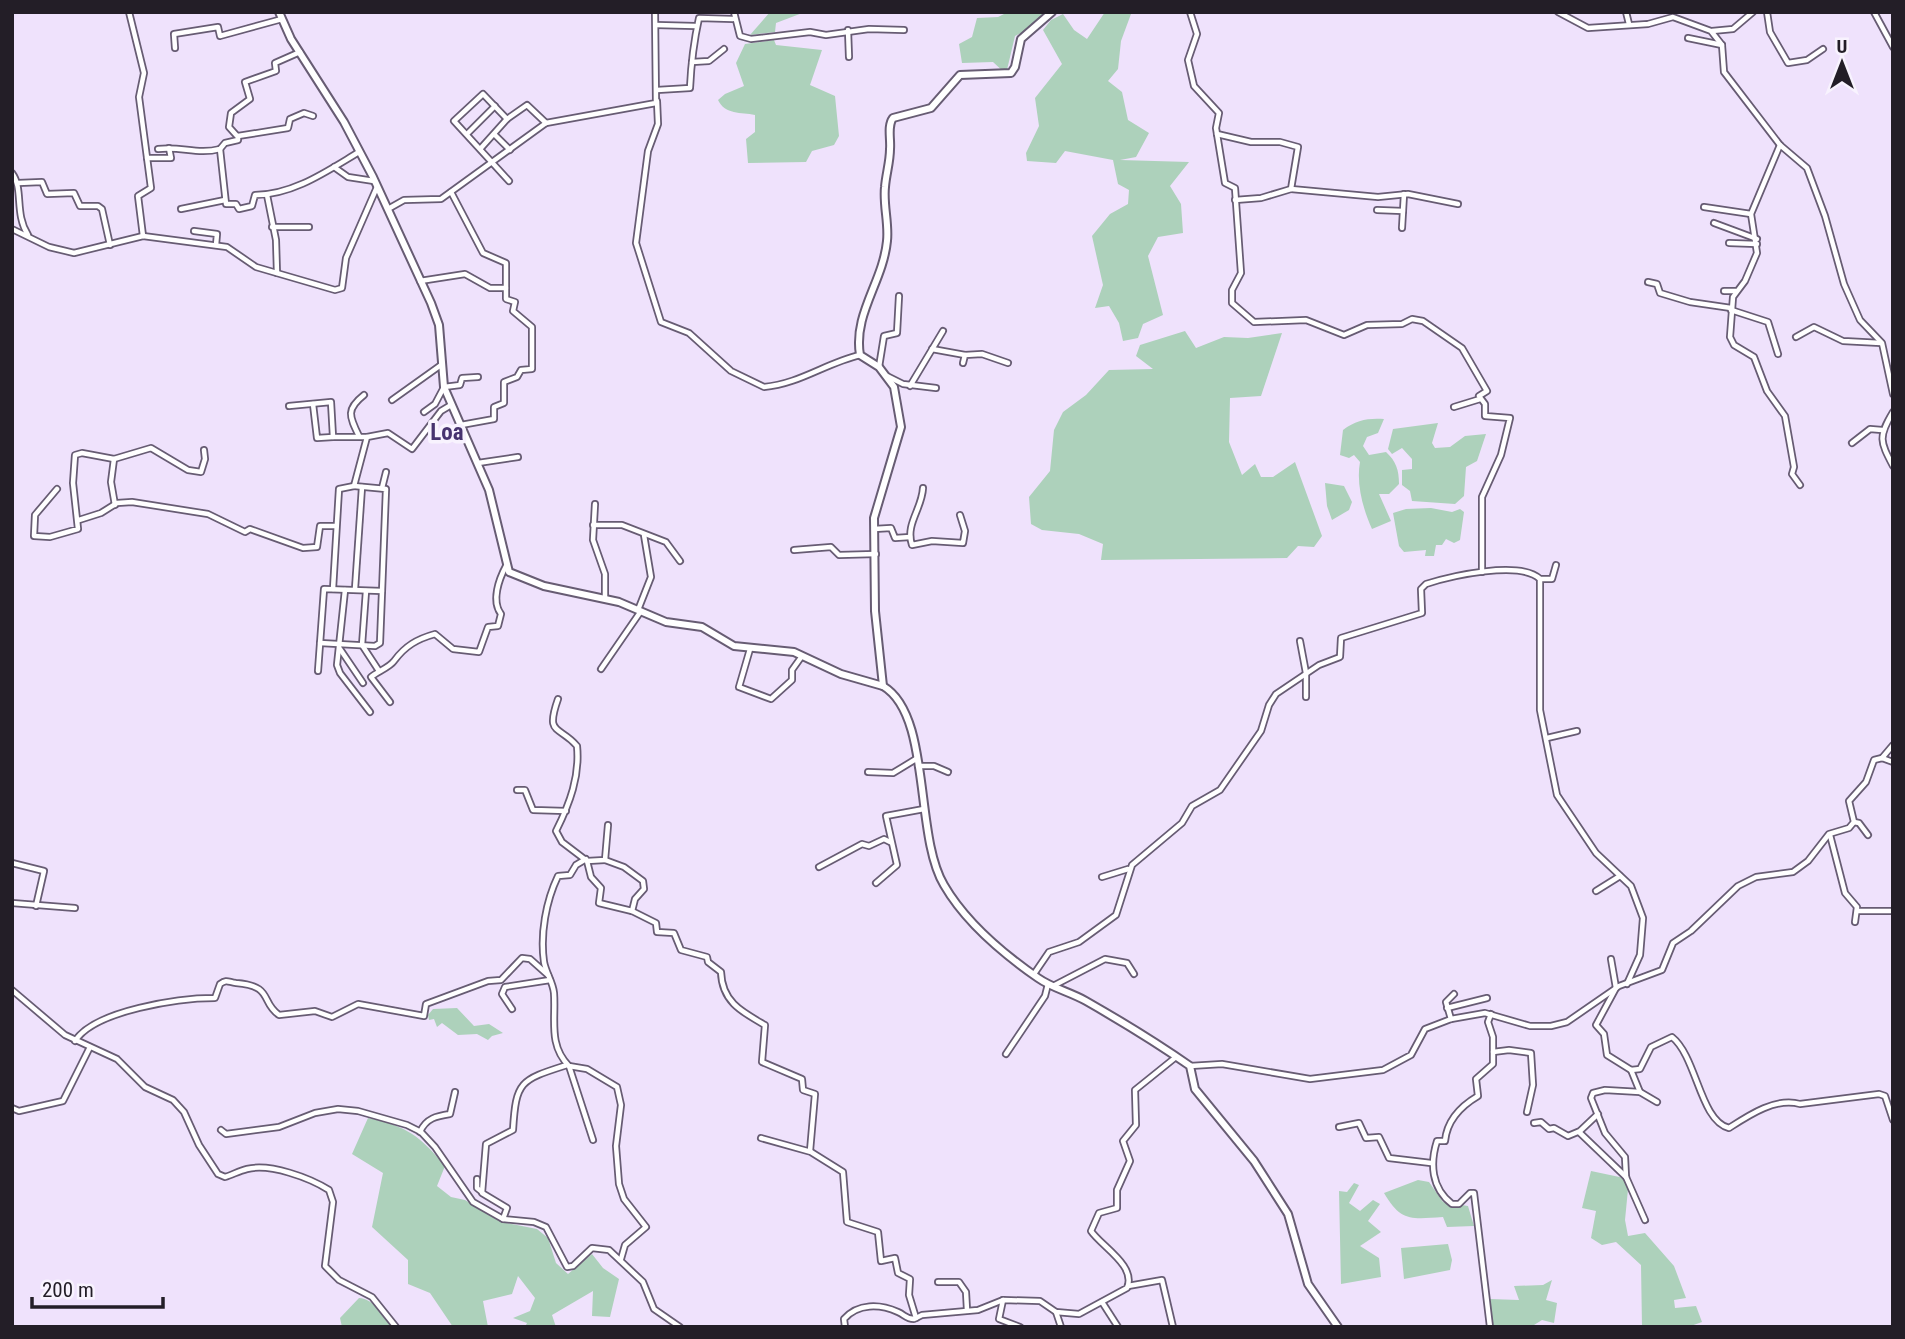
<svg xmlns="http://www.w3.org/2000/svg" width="1905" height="1339" font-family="'Roboto Condensed',sans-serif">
<rect width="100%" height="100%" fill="#efe2fc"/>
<!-- green -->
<g fill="#add1bb">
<polygon points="770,12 805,12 776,23 775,32 750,35"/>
<polygon points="1008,12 1045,12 1034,26 1015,36 1006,74 993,62 962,63 959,44 972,37 977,18 998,17"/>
<polygon points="1105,12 1131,14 1121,41 1118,69 1108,81 1122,92 1128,120 1149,133 1136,157 1120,160 1189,162 1170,186 1181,204 1183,233 1158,237 1148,256 1163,315 1143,324 1138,338 1123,341 1119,323 1109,306 1095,308 1103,285 1092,236 1110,214 1128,204 1129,190 1118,184 1113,160 1065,151 1056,163 1027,161 1026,153 1039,126 1035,98 1062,64 1043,30 1051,20 1063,14 1074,30 1087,39"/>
<path d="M774 40 776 45 822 50 810 85 835 96 839 136 834 145 812 151 806 162 748 163 746 139 755 132V115C741 112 725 115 718 100L725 94 744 86 736 63 745 44Z"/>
<polygon points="1185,331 1196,348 1224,337 1248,338 1282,333 1261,396 1230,398 1229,442 1242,475 1255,464 1261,477 1273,477 1295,462 1322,536 1314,547 1298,546 1287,558 1101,560 1103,544 1079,534 1042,530 1031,524 1029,497 1050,471 1054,430 1063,412 1086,395 1109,370 1153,369 1136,356 1140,345"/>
<path d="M1384 419 1378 433 1367 437 1363 446 1369 455 1386 452C1396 461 1399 470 1399 484L1389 494H1379L1391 521 1372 529C1363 509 1356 484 1360 462L1354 455 1349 458 1340 455 1343 430C1356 420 1368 418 1384 419Z"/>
<polygon points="1438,423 1432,443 1435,448 1450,447 1465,436 1486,434 1477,461 1466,467 1464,496 1455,504 1412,501 1410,491 1402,485 1402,470 1412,469 1412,459 1402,448 1392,454 1388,449 1393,429"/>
<polygon points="1325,483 1344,486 1352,502 1349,510 1332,520 1327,506"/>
<polygon points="1431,508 1452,512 1460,509 1464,512 1460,540 1454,543 1446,539 1442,545 1436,545 1434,556 1425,556 1426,550 1404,552 1399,546 1393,513 1406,509"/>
<polygon points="457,1008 474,1026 489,1024 503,1033 492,1036 488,1040 477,1034 458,1035 442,1023 437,1027 434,1019 429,1020 428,1015 433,1009"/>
<path d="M368 1118C407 1126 420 1136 445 1166L437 1186 451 1197 465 1200 501 1222 537 1229 548 1238 556 1263 568 1274 592 1254 603 1268 619 1279 610 1317 592 1316 593 1291 552 1315 556 1327H525L527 1323 513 1318 530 1311 535 1298 518 1276 512 1294 483 1301 488 1327H453L430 1293 408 1284V1260L372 1227 383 1173 352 1154Z"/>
<polygon points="1591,1171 1629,1179 1625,1220 1628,1236 1645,1233 1674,1266 1686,1298 1674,1300 1675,1308 1696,1306 1702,1322 1688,1327 1642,1327 1641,1265 1616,1242 1602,1245 1591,1238 1596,1211 1582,1208"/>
<path d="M1418 1180 1429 1182 1443 1202 1468 1206 1474 1226 1447 1227 1443 1217C1411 1219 1401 1222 1384 1193Z"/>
<polygon points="1354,1183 1359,1185 1349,1203 1360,1211 1373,1200 1380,1204 1368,1221 1381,1232 1360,1246 1379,1258 1381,1277 1341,1284 1339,1191 1347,1192"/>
<polygon points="1448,1244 1452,1260 1450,1270 1404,1279 1401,1248"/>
<polygon points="1552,1280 1546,1300 1557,1303 1554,1323 1542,1320 1534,1325 1492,1327 1490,1299 1519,1300 1514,1286 1543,1285"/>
<path d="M359 1298C374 1299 383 1315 391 1327H342L340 1318Z"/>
</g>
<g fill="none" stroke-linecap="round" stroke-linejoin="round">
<defs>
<g id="street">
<polyline points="129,12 144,73 139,97 151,188 138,196 143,236"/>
<polyline points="734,12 740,36 751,39 810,32 826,35 869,29 904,30"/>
<polyline points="1190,12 1197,34 1188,60 1194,86 1219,113 1216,128 1225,183 1235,188 1241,273 1232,290 1232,303 1254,322 1306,320 1344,335 1367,325 1402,324 1412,319 1423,321 1462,348 1487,391 1479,396 1485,404 1485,416 1510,418 1501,455 1482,497 1482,572"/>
<polyline points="1558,12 1588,28 1648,24 1673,17 1711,31 1722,45 1724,72 1780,145 1807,168 1825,216 1844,284 1860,320 1882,343 1893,394"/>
<polyline points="1626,12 1629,24"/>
<polyline points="1767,12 1770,32 1788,63 1807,60 1823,49"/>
<polyline points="1874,12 1893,47"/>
<polyline points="656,25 695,26"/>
<polyline points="848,30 849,57"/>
<polyline points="1712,31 1733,29 1753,12"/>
<polyline points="1688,38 1722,45"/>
<polyline points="175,48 174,34 218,27 220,36 282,19"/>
<polyline points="692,62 709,61 724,49"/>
<path d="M657 90 690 88C691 66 695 36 699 18L733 19"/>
<path d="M657 101 658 124 648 151 636 243 661 322 689 333 731 371 764 387C799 384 826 363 860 355"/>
<polyline points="507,119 483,94 454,121 509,181"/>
<polyline points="467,134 495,106"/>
<polyline points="1217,134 1251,142 1280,142 1298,147 1291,189 1261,198 1235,200"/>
<polyline points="495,135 510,150"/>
<polyline points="238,136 288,128 290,119 304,113 313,116"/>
<polyline points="1780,145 1751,214 1757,253 1745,281 1733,297 1730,337 1734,345 1754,357 1767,391 1785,416 1794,467 1792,474 1800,485"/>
<polyline points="481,148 507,119 527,105 546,123"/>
<path d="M158 149C182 146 197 155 220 149L225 143 238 140V137L229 127 231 113 250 99 245 82 276 71 275 63 300 52"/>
<path d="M220 149 226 204H236L239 209 252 206 255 195C293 195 327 171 359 152"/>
<polyline points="147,158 171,158 169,148"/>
<polyline points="334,167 348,177 374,181"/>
<path d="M12 173C24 189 14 213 28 235"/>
<polyline points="18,183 42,182 47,194 74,193 80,206 98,206 102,209 110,245"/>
<polyline points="1291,189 1378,197 1408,194 1458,204"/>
<polyline points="451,192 483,253 506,263 506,299 515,302 513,311 532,327 532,369 521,370 517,377 504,382 504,403 494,407 494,419 461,425"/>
<polyline points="267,195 276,240 277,273"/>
<polyline points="1704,207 1751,214"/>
<polyline points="181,209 225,200"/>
<polyline points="388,209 404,200 441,199 546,123 656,103 655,12"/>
<polyline points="1377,210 1403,211"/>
<polyline points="1714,223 1757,239"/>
<polyline points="272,227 309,227"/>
<polyline points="1402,228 1404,194"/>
<polyline points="12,229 49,247 74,253 143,236 227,247 256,267 335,290 342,288 346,258 377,187"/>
<polyline points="194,231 217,234 216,245"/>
<polyline points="1729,243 1757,244"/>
<polyline points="420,281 465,274 490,288 506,288"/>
<polyline points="1648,282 1657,284 1660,293 1690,302 1731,308"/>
<polyline points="1724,291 1736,291"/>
<polyline points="1731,310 1768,322 1778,354"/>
<polyline points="1796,337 1814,327 1843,341 1881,343"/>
<polyline points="932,349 965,355"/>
<polyline points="963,363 965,355 982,354 1008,363"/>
<polyline points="879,367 884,336 897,333 899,296"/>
<polyline points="887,376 903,384 936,388"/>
<polyline points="910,386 943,331"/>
<polyline points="392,400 441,365"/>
<polyline points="313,404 317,438 333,437"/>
<polyline points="289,406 331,402 333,437 367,437"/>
<polyline points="1454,407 1480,399"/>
<polyline points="424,412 435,404 444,387 460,385 462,378 478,377"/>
<path d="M1893 412C1878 437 1880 441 1893 466"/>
<path d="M359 436C349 416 346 409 364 395"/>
<polyline points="1852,443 1870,429 1882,430"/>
<polyline points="114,459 111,482 115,505"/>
<polyline points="478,463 518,457"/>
<polyline points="382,488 386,472"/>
<path d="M923 488C922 509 905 524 912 545L932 541 963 543 965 531 960 515"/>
<polyline points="57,489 35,515 34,536 50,537 78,529 73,483 75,455 82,453 114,459 151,448 188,470 201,472 205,459 204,450"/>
<polyline points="595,504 593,540 605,574 605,599"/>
<polyline points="79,520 101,513 117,503 132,502 208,514 245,532 250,529 303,548 317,547 320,526 336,526"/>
<polyline points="593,525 622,525 666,542 680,561"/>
<polyline points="874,529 891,528 895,538 910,537"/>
<polyline points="794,550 831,547 839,555 876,554"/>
<polyline points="1540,579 1552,579 1556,565"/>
<polyline points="333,589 339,489 354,486"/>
<polyline points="355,589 362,487"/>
<polyline points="345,590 337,665 340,673 370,712"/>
<polyline points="366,591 362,645 379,671"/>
<polyline points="638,610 651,577 644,535"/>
<polyline points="1300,641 1306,673 1306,697"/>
<polyline points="320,643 375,646 380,643 386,489 354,486 367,437 388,433 412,449 441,411 451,405"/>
<polyline points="340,649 363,683"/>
<polyline points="750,649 739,687 771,699 792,680 792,670 802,656"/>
<polyline points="601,669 641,611"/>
<polyline points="318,671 324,589 382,591"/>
<path d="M558 699C545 736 559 725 577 746 580 776 570 803 556 831L562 842 587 861 591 877 601 888 599 903 632 911 656 923 657 932 674 933 681 950 707 957 708 962 721 972C722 1002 742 1012 765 1025L762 1062 802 1079 803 1090 815 1094 810 1151"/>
<path d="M390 702 371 677C377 672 390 667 394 661 405 646 417 639 435 634L453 649 479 652 488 627 498 626 501 614C491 601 499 579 506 566"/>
<polyline points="1547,738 1577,731"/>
<polyline points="1882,758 1893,745"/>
<polyline points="918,766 934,766 948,772"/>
<polyline points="868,772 893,773 916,759"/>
<polyline points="517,790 525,790 533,810 566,811"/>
<polyline points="1854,822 1859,823 1868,835"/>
<polyline points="1830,835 1845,893 1857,907 1855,922"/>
<path d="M586 859 576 865 570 875 558 876C546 901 540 934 544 962 546 973 553 982 554 993 556 1019 548 1045 569 1066L587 1069 617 1087 621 1105 616 1146 619 1184 624 1199 646 1227 625 1245 621 1259"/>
<polyline points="605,860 624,867 643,881 644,889 635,899 632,911"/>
<polyline points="587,861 605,860 608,825"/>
<polyline points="12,863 44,871 36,906"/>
<polyline points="819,867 862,844 869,846 884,839 890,842"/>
<polyline points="1102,877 1128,869"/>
<polyline points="876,883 897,865 886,816 924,809"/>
<polyline points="1596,891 1620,876"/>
<polyline points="12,903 75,908"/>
<polyline points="1857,911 1893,911"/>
<polyline points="1611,959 1616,988 1596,1025 1604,1034 1607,1055 1631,1070 1640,1092 1657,1102"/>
<path d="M1034 974 1049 952 1079 942 1116 915 1132 865 1182 823 1192 806 1220 790 1261 731 1269 705 1276 694 1319 665 1340 657 1341 638 1422 613 1421 589 1426 584C1451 576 1520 560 1540 579V710L1557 795 1596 853 1631 886 1643 918 1640 955 1627 984"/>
<polyline points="1053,986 1105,959 1127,963 1134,974"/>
<path d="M12 990 65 1035 117 1059 145 1087 173 1100 184 1112 199 1145 218 1174 225 1177C232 1175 239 1171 247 1169 270 1163 310 1178 329 1190L333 1202 325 1266 339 1280 372 1297 396 1327"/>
<polyline points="1447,1008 1487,998"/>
<polyline points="512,1009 502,994 505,987 550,980"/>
<polyline points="1451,1019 1446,1002 1454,994"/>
<path d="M75 1041C95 1010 180 998 215 998L220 984C227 979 228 982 236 983 274 986 260 1002 279 1015L315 1011 332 1017 358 1004 424 1016 426 1004 488 981 501 980 522 958 530 959 548 975"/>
<polyline points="1493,1052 1509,1050 1531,1053 1533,1085 1527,1112"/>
<polyline points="1006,1054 1045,996 1048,984"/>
<polyline points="569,1066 593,1140"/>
<polyline points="1190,1066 1222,1064 1310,1079 1383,1070 1411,1055 1425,1029 1451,1019 1485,1013 1530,1026 1551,1026 1567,1022 1619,986 1662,970 1673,943 1691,931 1738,886 1756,877 1793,872 1808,861 1829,834 1849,828 1854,822 1849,801 1866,782 1874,760 1882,758 1893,762"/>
<path d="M1631 1070 1640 1069 1651 1047 1672 1037C1697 1057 1700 1121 1729 1128 1749 1115 1776 1097 1800 1104L1879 1094 1885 1096 1893 1120"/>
<polyline points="1640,1092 1605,1090 1593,1093 1591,1098 1605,1133 1625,1157 1626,1177 1645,1220"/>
<polyline points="12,1108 19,1111 63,1101 90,1047"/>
<polyline points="1534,1123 1541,1122 1549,1129 1554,1128 1568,1136 1580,1131 1598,1114"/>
<polyline points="1339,1127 1359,1123 1366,1138 1379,1137 1389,1158 1431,1163"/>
<polyline points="221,1130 226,1134 279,1127 315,1113 338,1109 358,1111 407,1125 421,1132 435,1147 473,1202 503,1219 534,1222 546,1227 567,1267 573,1266 592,1248 609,1250 643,1282 654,1309 680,1327"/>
<path d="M420 1132C426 1118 437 1116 450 1114L455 1092"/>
<polyline points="1579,1132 1626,1177"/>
<polyline points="761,1138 811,1152 843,1172 847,1222 878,1232 881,1261 895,1258 898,1273 910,1279 909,1295 916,1318"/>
<polyline points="477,1179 477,1188 482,1192"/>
<path d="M503 1219 507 1208 482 1193 486 1144 513 1130C516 1081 520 1080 567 1065"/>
<polyline points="938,1282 959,1282 966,1292 967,1310"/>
<polyline points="1128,1286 1162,1280 1173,1327"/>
<polyline points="1003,1300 999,1319 1020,1327"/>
<polyline points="1102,1302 1118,1327"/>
<polyline points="1056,1312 1061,1327"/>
<path d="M845 1327 844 1319C858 1303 880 1304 898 1312 905 1315 906 1319 914 1319L922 1315 978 1310 1003 1300 1040 1301 1056 1312 1079 1314 1127 1288C1137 1266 1101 1246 1091 1231L1099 1213 1117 1208V1190L1130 1161 1123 1141 1136 1125 1135 1090 1176 1057"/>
<path d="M1490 1327 1474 1193H1470L1459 1204H1452C1431 1188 1430 1163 1437 1141H1445C1447 1120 1461 1106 1478 1096L1476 1079 1493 1064V1037L1488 1022 1491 1014"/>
</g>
<g id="secondary">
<polyline points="279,12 291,39 344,122 373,177 431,303 439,325 444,387 489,490 509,572 544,586 619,602 666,622 702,627 734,646 794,652 841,674 883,686"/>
<path d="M1052 12 1021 39 1015 67 1011 73 960 75 931 108 893 118C887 126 891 139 890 149 890 162 886 174 885 187 883 205 889 223 887 241 883 282 853 314 860 355L879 367 894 387 901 427 874 518 875 611 883 686C932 715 914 835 944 885 966 923 1002 953 1038 978 1052 988 1070 992 1086 1001 1121 1021 1157 1043 1190 1066L1195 1089 1254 1161 1288 1214 1308 1284 1338 1327"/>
</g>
</defs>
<!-- street casing -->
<use href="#street" stroke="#675c73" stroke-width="8"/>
<!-- secondary casing -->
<use href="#secondary" stroke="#675c73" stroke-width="10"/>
<!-- street -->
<use href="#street" stroke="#fff" stroke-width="4.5"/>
<!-- secondary -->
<use href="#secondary" stroke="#fff" stroke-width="6"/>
</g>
<g text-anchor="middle" stroke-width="7" stroke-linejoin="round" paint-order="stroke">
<!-- quarter labels -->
<g font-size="23" font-weight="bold" fill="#47336f" stroke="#f8f3fe">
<text x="447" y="440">Loa</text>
</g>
</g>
<!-- border -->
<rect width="1905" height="1339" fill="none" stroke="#231e27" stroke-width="28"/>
<!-- north arrow -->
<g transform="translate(1842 63)" stroke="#f8f3fe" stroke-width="5" paint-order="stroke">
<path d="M0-5L12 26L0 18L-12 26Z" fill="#231e27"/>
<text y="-10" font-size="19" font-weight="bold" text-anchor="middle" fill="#231e27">U</text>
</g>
<!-- scale -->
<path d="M32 1297v10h131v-10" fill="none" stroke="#231e27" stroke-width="3.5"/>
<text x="42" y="1297" font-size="21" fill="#231e27" stroke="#f8f3fe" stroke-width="5" paint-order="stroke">200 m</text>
</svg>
